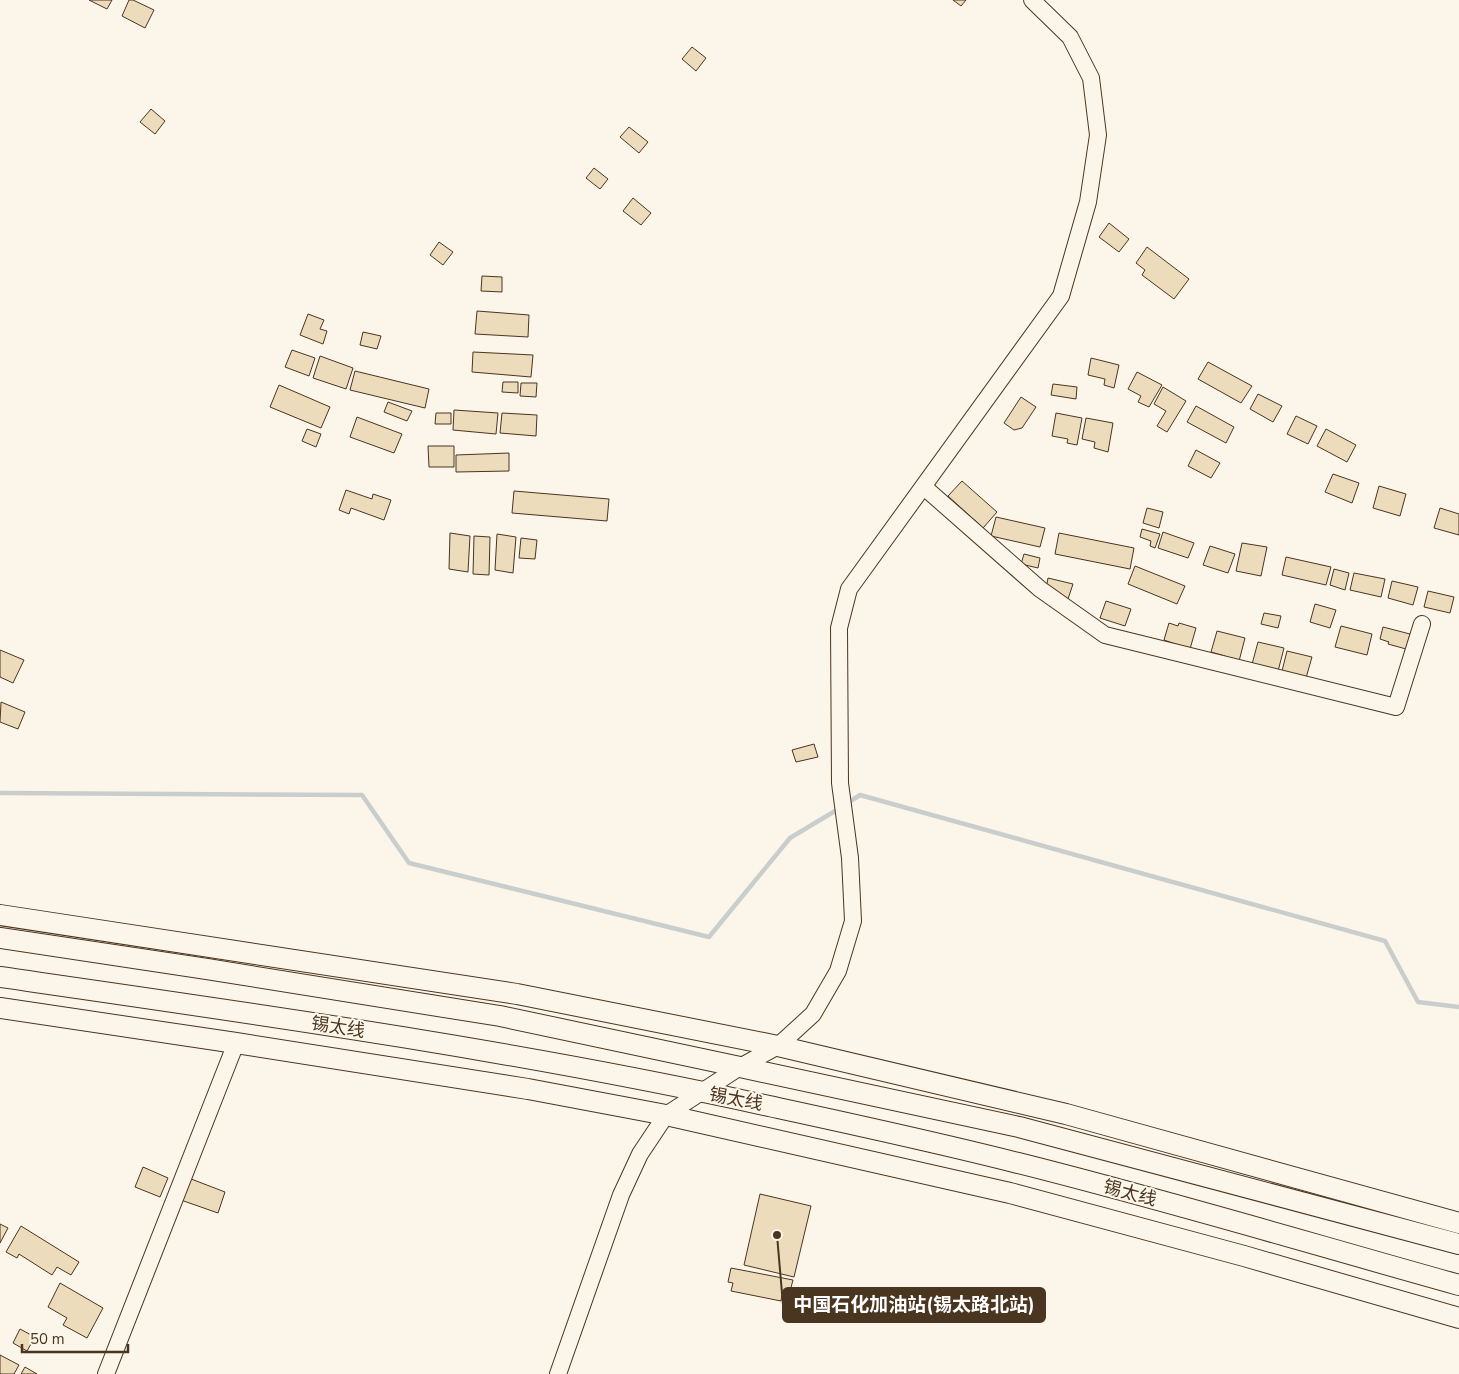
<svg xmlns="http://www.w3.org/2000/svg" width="1459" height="1374" font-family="'Nunito Sans','Noto Sans SC',sans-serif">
<rect width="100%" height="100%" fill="#fbf6e9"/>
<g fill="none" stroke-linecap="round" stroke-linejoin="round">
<!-- stream -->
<g stroke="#c9cecd" stroke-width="4.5">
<polyline points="0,793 362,795 409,863 709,937 790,838 840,808"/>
<polyline points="846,804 860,795 1385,941 1418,1002 1459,1007"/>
</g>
</g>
<!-- building -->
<g fill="#ecdcbc" stroke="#4a3520">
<polygon points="89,0 112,0 107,9"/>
<polygon points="129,0 133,0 154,10 145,28 122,16"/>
<polygon points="953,0 966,0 961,6"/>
<polygon points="692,47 706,58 696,71 682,59"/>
<polygon points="151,109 165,121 155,134 140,122"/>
<polygon points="629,127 648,142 639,153 620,137"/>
<polygon points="594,168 608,179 600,189 586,178"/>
<polygon points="633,198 651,213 641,225 623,211"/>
<polygon points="1109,223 1129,239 1119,252 1099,237"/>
<polygon points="439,242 453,252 443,265 430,255"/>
<polygon points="1147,247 1189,279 1174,299 1142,275 1145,270 1136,263"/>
<polygon points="482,276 502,277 502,292 481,291"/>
<polygon points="477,311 529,315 528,337 475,334"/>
<polygon points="308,314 324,320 320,329 327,331 323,344 300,335"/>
<polygon points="363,332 381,336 377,349 360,345"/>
<polygon points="292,350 315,358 309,376 285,367"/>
<polygon points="473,352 533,355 531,377 472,372"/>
<polygon points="320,356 353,368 346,389 313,378"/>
<polygon points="1091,358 1119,365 1114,388 1104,385 1105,379 1088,375"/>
<polygon points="1208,362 1252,386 1241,403 1198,379"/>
<polygon points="355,371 429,389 425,408 350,390"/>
<polygon points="1137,372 1162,385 1149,407 1138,402 1141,396 1128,389"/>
<polygon points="503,382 518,382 518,393 502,392"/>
<polygon points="521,383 537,383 536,397 520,396"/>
<polygon points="1053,384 1077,387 1076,399 1051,395"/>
<polygon points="279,385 330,407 321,428 270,407"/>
<polygon points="1163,387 1186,401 1167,432 1157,426 1166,411 1154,404"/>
<polygon points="1258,394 1282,406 1273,422 1250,409"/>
<polygon points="1021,397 1036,407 1022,428 1014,430 1004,423"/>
<polygon points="388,402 412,411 407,421 384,412"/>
<polygon points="1196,406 1234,427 1226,443 1187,422"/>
<polygon points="454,410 498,413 496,434 453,430"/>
<polygon points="436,413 451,413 451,424 435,424"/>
<polygon points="502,413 537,415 536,436 500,433"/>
<polygon points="1056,413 1082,418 1077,445 1067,443 1068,439 1052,436"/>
<polygon points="1296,416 1317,426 1308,444 1287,434"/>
<polygon points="357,417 402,434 394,453 350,437"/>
<polygon points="1086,418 1113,423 1108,452 1094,448 1095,442 1082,439"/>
<polygon points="307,429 321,434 316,447 302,441"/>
<polygon points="1326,429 1356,445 1347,462 1317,446"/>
<polygon points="428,446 454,446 454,467 429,467"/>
<polygon points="1196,450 1220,463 1211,478 1188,466"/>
<polygon points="509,453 509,471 456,472 456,455"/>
<polygon points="1333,474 1359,483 1352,503 1325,492"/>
<polygon points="962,481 997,512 983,528 948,496"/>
<polygon points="1379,486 1406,494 1400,516 1373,508"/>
<polygon points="346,490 372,499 373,494 391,500 384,520 351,508 349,514 339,510"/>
<polygon points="514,491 609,499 607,521 512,513"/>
<polygon points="1147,508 1163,512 1159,528 1143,523"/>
<polygon points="1440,508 1459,514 1459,535 1434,528"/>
<polygon points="996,517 1045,528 1040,547 991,536"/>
<polygon points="1142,529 1160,534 1155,548 1150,546 1151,541 1140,537"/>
<polygon points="1163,532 1194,543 1188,558 1158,548"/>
<polygon points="450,533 470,536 468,572 449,569"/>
<polygon points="1059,533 1134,548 1130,569 1055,554"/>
<polygon points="497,534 516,537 513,573 495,570"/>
<polygon points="474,536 490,537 489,575 473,574"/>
<polygon points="521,538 537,540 535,559 519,558"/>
<polygon points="1242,543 1267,547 1261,576 1236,571"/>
<polygon points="1210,546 1235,554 1228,573 1203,565"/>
<polygon points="1024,554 1040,558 1038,568 1021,564"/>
<polygon points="1286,557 1331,567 1326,585 1282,575"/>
<polygon points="1135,566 1185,586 1177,604 1128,584"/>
<polygon points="1334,569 1349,573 1345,590 1330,585"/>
<polygon points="1354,573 1385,579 1381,597 1350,590"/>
<polygon points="1048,578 1073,584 1068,599 1052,595 1046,589"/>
<polygon points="1392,581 1418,587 1413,605 1388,598"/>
<polygon points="1428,591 1454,597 1450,613 1424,607"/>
<polygon points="1106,601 1131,609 1125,626 1100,618"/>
<polygon points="1315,604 1336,610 1330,628 1310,622"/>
<polygon points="1264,613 1281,616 1278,628 1261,624"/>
<polygon points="1169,623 1178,626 1179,623 1196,628 1190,649 1164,640"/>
<polygon points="1341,626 1372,634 1367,655 1335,647"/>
<polygon points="1383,627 1410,634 1406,649 1388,644 1389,642 1380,639"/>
<polygon points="1217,631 1245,638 1238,665 1224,661 1225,656 1211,652"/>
<polygon points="1258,642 1284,648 1277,675 1251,668"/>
<polygon points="0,650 24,660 13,683 0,677"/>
<polygon points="1287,651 1312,657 1306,678 1282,671"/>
<polygon points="1,702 25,712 18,729 0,722"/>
<polygon points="814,744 818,757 796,762 792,750"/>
<polygon points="143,1167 168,1178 160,1197 135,1187"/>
<polygon points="186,1177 225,1192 218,1213 178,1199"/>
<polygon points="760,1194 811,1206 794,1277 744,1265"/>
<polygon points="0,1224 8,1228 0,1243"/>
<polygon points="21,1226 79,1262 71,1275 57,1267 52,1275 19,1254 17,1258 6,1252"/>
<polygon points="731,1268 793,1280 789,1295 782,1294 781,1301 731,1291 733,1283 728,1282"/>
<polygon points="60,1283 103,1308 87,1338 63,1325 67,1318 48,1307"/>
<polygon points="20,1329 35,1337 27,1351 13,1343"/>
<polygon points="0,1355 19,1365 14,1374 0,1374"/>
<polygon points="25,1367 37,1374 21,1374"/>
</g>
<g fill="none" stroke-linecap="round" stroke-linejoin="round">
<defs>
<g id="minor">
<polyline points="924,487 1040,589 1105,635 1396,707 1422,624"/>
<polyline points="106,1374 236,1043"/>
<polyline points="558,1374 621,1195 640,1154 666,1115 740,1067 778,1046 813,1014 838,971 853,921 850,858 840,783 839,628 849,589 1061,296 1088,202 1098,135 1091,78 1070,37 1032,0"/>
</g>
<g id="major">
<polyline points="0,915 517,994 778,1046 1066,1114 1459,1223"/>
<polyline points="0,938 207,969 500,1016 740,1067 1019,1127 1459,1244"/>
<path d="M0 977C257 1014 515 1050 769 1106 852 1124 936 1142 1018 1163 1166 1200 1312 1244 1459 1285"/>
<polyline points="0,1008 236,1043 528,1089 666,1115 1010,1193 1244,1256 1459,1318"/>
</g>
</defs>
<!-- minor casing -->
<use href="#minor" stroke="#4a3520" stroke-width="18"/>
<!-- major casing -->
<use href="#major" stroke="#4a3520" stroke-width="22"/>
<!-- minor -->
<use href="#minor" stroke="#fbf6e9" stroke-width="16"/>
<!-- major -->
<use href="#major" stroke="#fbf6e9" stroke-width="20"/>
</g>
<g text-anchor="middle" stroke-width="4" stroke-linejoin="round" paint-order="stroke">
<!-- street labels -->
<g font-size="18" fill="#4a3520" stroke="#fbf6e9">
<text transform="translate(338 1027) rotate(9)" y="6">锡太线</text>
<text transform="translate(736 1099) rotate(11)" y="6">锡太线</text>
<text transform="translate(1130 1193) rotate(15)" y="6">锡太线</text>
</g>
</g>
<!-- callouts -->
<path fill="none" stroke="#4a3520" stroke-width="2" d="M777 1235L783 1305"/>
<circle fill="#4a3520" stroke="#fbf6e9" stroke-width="2" cx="777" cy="1235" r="5"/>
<rect fill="#4a3520" stroke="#4a3520" stroke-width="2" x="783" y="1288" width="262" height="34" rx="5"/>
<g font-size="19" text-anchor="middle" font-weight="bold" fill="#fff">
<text x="914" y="1311">中国石化加油站(锡太路北站)</text>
</g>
<!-- scale -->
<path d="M22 1344v8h106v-8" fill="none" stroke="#4a3520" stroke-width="2.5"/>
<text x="30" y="1344" font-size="15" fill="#4a3520" stroke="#fbf6e9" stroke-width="4" paint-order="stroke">50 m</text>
</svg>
